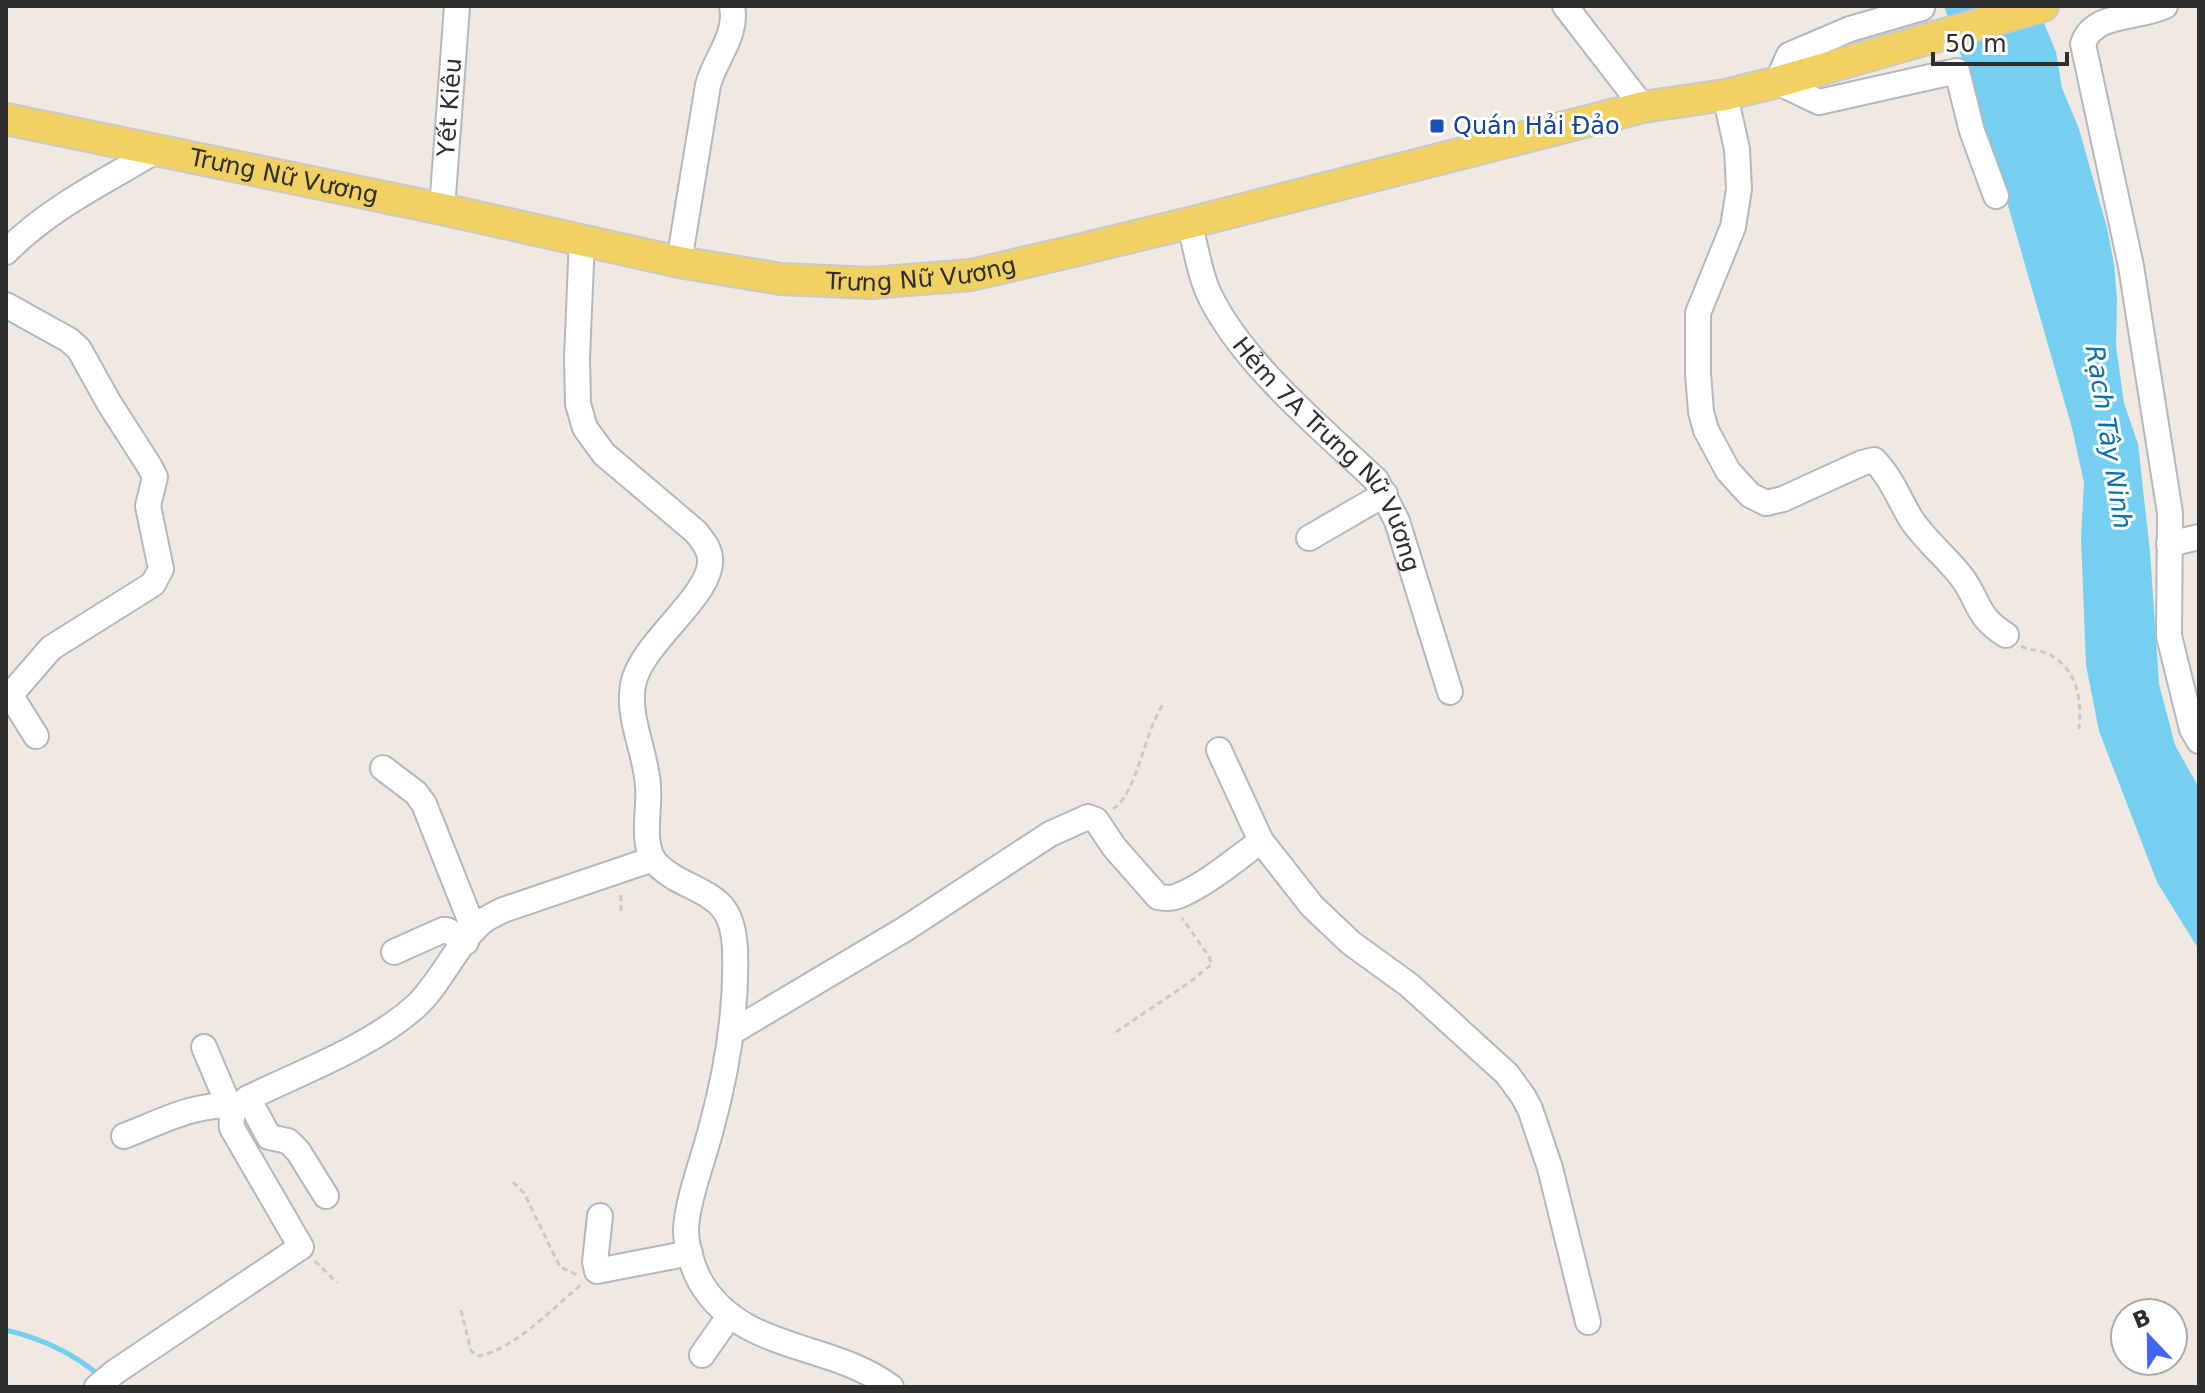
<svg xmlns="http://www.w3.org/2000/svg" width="2205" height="1393" font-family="'DejaVu Sans',sans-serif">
<rect width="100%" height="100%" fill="#efe9e1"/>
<!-- water -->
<polygon fill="#75cff0" points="1944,6 2037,6 2056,52 2062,88 2079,129 2107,228 2114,264 2117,299 2116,346 2124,403 2138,444 2150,552 2159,684 2175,745 2199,788 2199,950 2157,882 2099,731 2086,665 2081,537 2084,483 2072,428 1986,129"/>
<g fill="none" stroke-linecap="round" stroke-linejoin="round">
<!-- stream -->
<path stroke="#75cff0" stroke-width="5" d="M6 1330C40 1338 73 1353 100 1376"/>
<defs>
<g id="minor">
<polyline points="1565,6 1643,107"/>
<polyline points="1921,6 1922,8 1850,29 1789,55 1777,82 1819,102 1957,71 1972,131 1996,196"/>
<path d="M2165 6C2139 19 2093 12 2083 44L2131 266 2170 513 2169 636 2192 729 2199 741"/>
<path d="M1725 95 1737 149 1739 189 1733 227 1698 313V373L1701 412 1706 430 1728 471 1750 495 1766 503 1783 499 1862 463 1874 460C1891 477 1899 499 1911 519 1925 540 1945 556 1961 576 1980 601 1975 616 2006 635"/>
<path id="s1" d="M442 209 457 6"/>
<path id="s2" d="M1189 223C1196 246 1199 273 1209 294 1241 362 1321 428 1376 480L1397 521 1450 692"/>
<path d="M582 239 577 358 578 404 585 428 604 454 696 532C702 540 709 547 710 558 714 595 640 643 633 685 627 718 646 752 648 786 650 809 642 836 652 858 657 866 667 873 675 878 713 898 733 901 735 950 737 1010 727 1071 711 1129 704 1157 687 1201 686 1229 686 1246 692 1266 700 1281 740 1352 831 1342 891 1387"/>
<path d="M6 252C48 209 105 181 156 151"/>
<path d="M679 262 708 85C715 58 738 36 732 6"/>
<polyline points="6,305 69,340 79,349 109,403 150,467 155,477 148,506 161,569 153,584 51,648 6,700"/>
<polyline points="1309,538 1385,494"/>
<polyline points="2169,544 2199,537"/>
<polyline points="11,696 36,736"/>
<polyline points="1219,750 1261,841 1312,906 1351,943 1409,985 1451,1023 1507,1074 1523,1096 1530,1109 1550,1168 1588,1322"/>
<polyline points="383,768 416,793 424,804 474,930"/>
<polyline points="394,952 443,930 447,930 466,942"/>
<path d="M732 1032 905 929 1050 834 1088 817 1096 820 1114 847 1158 897C1165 898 1171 899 1178 896 1206 885 1236 859 1261 841"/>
<polyline points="204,1047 229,1106"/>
<polyline points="248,1098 269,1137 288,1141 298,1151 326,1196"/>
<path d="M124 1136C161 1122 196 1102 236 1106"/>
<polyline points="600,1216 595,1262 597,1271 690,1253"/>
<polyline points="702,1355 730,1315"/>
<path d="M97 1387 115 1372 301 1247 232 1128C230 1113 235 1107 248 1098 302 1072 372 1046 416 1006 442 982 460 937 486 919 491 916 497 913 503 910L653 859"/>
</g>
<g id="major">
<path id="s3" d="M6 119 442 209 679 262 781 279 871 283 971 275 1074 251 1189 223 1643 107 1725 95 1777 82 2043 6"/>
</g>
</defs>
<!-- minor casing -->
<use href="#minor" stroke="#b4b7c1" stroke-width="28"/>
<!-- major casing -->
<use href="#major" stroke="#c9c9c9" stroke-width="34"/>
<!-- path -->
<g stroke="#c9c9c9" stroke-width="3" stroke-dasharray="6 4" stroke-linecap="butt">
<path d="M2021 646C2029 651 2038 649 2046 653 2077 667 2082 698 2079 729"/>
<path d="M1113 809C1138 793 1144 729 1165 702"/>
<polyline points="621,911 621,893"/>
<polyline points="1116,1032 1190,982 1212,964 1208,955 1182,918"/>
<polyline points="513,1182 524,1193 560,1267 577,1275"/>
<polyline points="315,1261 337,1283"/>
<path d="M461 1310 471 1351 479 1356C516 1348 554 1307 583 1283"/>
</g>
<!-- minor -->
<use href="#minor" stroke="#fff" stroke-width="24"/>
<!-- major -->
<use href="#major" stroke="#f2d163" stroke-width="30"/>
</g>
<!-- markers -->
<rect fill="#1a4fb4" stroke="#fff" stroke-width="3" x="1429" y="118" width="16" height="16" rx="4"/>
<g text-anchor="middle" stroke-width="6" stroke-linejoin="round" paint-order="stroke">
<!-- street labels -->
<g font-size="24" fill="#2e2e2e" stroke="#fff">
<text dy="8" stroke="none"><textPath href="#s1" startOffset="102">Yết Kiêu</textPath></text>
<text dy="8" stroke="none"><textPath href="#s3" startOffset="284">Trưng Nữ Vương</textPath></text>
<text dy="8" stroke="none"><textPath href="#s3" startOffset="932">Trưng Nữ Vương</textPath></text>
<text dy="8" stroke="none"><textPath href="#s2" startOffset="276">Hẻm 7A Trưng Nữ Vương</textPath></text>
</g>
<!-- transit labels -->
<g font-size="24" fill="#164399" stroke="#fff" text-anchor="start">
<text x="1453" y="134">Quán Hải Đảo</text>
</g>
<!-- water labels -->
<g font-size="26" font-style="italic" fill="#0d6fa3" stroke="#fff">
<text transform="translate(2109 437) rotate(81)" y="9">Rạch Tây Ninh</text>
</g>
</g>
<!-- border -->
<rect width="2205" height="1393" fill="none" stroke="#2e2e2e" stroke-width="16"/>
<!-- north arrow -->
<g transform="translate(2149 1337) rotate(338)"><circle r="38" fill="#ffffff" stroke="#ababab" stroke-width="2"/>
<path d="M0-6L14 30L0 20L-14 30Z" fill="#4264fb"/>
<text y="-12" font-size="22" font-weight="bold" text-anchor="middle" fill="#2e2e2e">B</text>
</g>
<!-- scale -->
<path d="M1933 52v12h134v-12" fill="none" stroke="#2e2e2e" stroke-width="4"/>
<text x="1945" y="52" font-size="24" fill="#2e2e2e" stroke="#ffffff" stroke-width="6" paint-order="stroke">50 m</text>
</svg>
